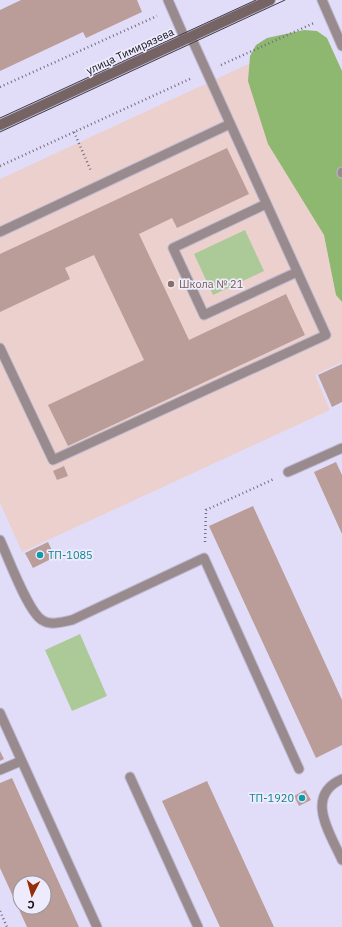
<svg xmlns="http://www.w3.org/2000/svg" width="342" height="927" font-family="'IBM Plex Sans',sans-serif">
<rect width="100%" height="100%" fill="#e1ddf8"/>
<!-- education -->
<polygon fill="#ebd0ce" points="270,54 342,207 342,362 315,375 330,410 22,552 0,503 0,179"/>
<!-- green -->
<g fill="#acca97">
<polygon points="245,230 264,271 213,295 194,254"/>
<polygon points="80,634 107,696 72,711 45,650"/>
</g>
<!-- forest -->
<polygon fill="#8eb770" points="304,30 317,31 327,38 342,71 342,302 336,295 324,235 268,144 248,81 250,56 256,45 267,38"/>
<!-- building -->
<g fill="#ba9c98" fill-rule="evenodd">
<polygon points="21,0 137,0 142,12 86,38 83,32 0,71 0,10"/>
<polygon points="227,148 249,194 177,228 172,218 139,234 189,340 286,294 305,335 68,446 48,405 144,360 94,255 65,268 70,279 0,312 0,254"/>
<polygon points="342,364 342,402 332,407 318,375"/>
<polygon points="336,462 342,475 342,534 314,472"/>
<polygon points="64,466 68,476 57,480 53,471"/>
<polygon points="253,506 342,700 342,745 316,758 209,526"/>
<polygon points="48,542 55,557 33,568 25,553"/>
<polygon points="0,751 4,759 0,761"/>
<path d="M12 778 51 865 79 927H27L0 868V783ZM20 883H44V907H20Z"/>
<polygon points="207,781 274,927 220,927 162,801"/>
<polygon points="305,790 311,800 299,806 294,796"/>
</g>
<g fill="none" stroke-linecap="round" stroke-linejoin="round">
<defs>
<g id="lane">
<polyline points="168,0 185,39"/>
<polyline points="322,0 342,46"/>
<polyline points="342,172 342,173"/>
<polyline points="266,204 173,248 204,315 297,272"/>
<polyline points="0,232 230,124"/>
<polyline points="0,348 53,460 326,335 191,37"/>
<polyline points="288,472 342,448"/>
<path d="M0 540C8 557 28 612 42 620 50 626 63 622 72 620L204 558 299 769"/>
<polyline points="0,713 97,927"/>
<polyline points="0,770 21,761"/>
<polyline points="130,777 198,927"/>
<path d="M342 779C304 796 330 833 342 860"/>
</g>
<polyline id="secondary" points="0,125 270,0"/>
</defs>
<!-- lane casing -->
<use href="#lane" stroke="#bcb8d0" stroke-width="11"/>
<!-- secondary casing -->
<use href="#secondary" stroke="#bcb8d0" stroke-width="12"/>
<!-- path -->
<g stroke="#716e7f" stroke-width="2.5" stroke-dasharray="1 3" stroke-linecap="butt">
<polyline points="221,65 314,23"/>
<polyline points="0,87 157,16"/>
<polyline points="74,132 91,171"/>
<polyline points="0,166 192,78"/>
<polyline points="205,542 206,510 274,479"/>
<polyline points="0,911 7,927"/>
</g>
<!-- lane -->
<use href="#lane" stroke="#998b8d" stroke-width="9"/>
<!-- secondary -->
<use href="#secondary" stroke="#766364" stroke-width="10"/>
<!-- tram -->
<g stroke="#3e3b48" stroke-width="1">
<polyline points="0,118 256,0"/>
<polyline points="0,132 285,0"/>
</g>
</g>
<!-- markers -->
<circle fill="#8d6e63" stroke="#eeecfc" stroke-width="1.5" cx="171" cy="284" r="4"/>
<g fill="#0f9aa8" stroke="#eeecfc" stroke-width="1.5">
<circle cx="40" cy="555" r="4"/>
<circle cx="302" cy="798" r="4"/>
</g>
<g text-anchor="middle" stroke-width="3.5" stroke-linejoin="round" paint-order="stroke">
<!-- street labels -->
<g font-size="11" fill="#14121b" stroke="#eeecfc">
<text transform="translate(130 51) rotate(-25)" y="4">улица Тимирязева</text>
</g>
<!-- education labels -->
<g font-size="11" fill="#785e54" stroke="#eeecfc" text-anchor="start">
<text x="179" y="288">Школа № 21</text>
</g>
<!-- culture labels -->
<g font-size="11" fill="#0d838f" stroke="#eeecfc" text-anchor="start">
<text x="48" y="559">ТП-1085</text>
<text x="294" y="802" text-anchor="end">ТП-1920</text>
</g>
</g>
<!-- north arrow -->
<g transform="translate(32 895) rotate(186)"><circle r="19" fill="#eeecfc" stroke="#9795a2"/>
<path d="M0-3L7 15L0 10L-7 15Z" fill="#942d08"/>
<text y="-6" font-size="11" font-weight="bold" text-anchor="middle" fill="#14121b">С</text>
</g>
</svg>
